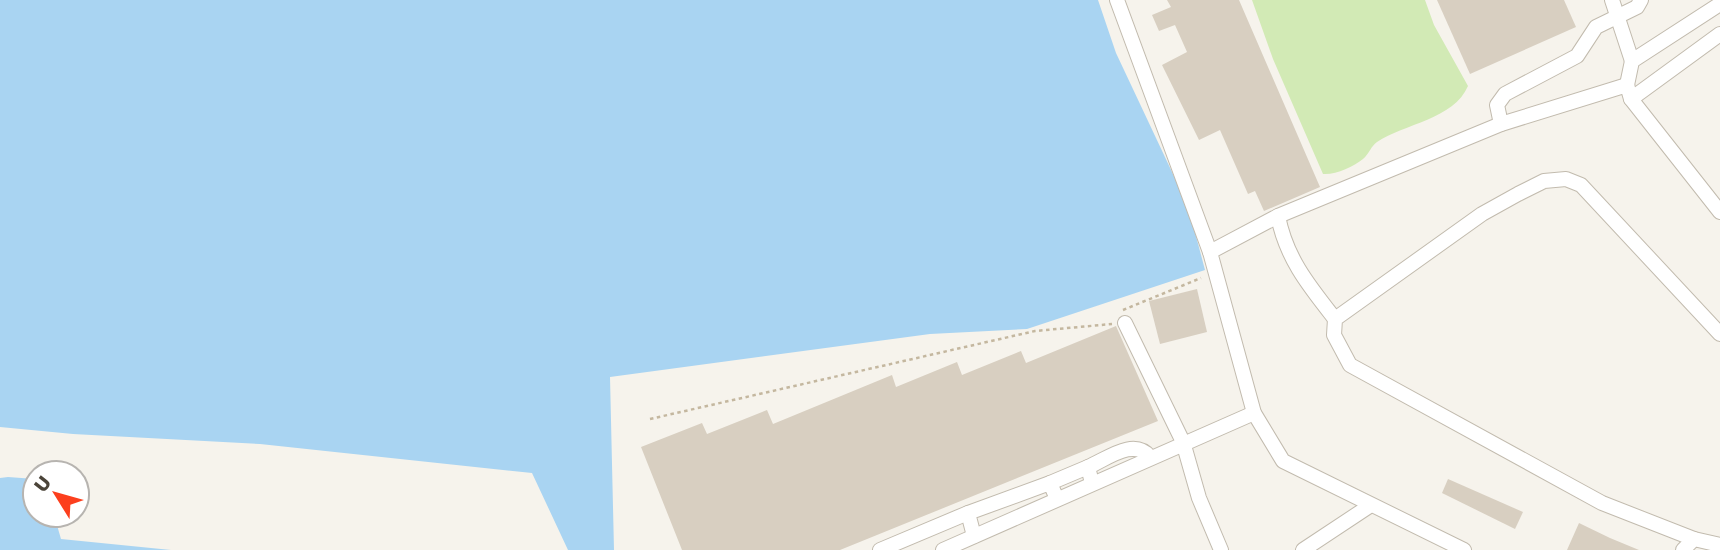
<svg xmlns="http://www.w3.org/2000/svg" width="1720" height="550" font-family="'Golos Text',sans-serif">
<rect width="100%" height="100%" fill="#f6f3ec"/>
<!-- green -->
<path fill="#d2eab5" d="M1252 0H1425L1434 25 1468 86C1454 119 1404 124 1377 142 1371 146 1369 154 1363 159 1353 167 1336 175 1323 174L1273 59Z"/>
<!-- water -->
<g fill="#a9d4f2">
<polygon points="0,0 1098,0 1116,53 1188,206 1205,270 1027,329 930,334 610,377 614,550 568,550 532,473 260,444 73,434 0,427"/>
<polygon points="8,477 35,479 35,515 54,515 61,539 171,550 0,550 0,478"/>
</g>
<!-- building -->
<g fill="#d8cfc1">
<polygon points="1167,0 1239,0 1320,187 1264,211 1255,191 1248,194 1220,130 1199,140 1162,65 1187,52 1175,25 1159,31 1152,15 1171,7"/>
<polygon points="1437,0 1564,0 1576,27 1470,74"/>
<polygon points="1197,289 1207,332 1160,344 1149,301"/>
<polygon points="1116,326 1158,421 840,550 682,550 641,447 702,423 707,434 767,410 773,424 892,375 896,387 957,362 962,375 1021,351 1026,363"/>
<polygon points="1448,479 1523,512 1515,529 1442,493"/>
<polygon points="1579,523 1610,538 1639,550 1567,550"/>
</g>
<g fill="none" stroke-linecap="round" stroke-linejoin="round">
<defs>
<g id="minor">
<polyline points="1117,0 1210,252"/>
<polyline points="1612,0 1632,61"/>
<polyline points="1627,85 1632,61 1720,4"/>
<polyline points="1631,99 1720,34"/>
<polyline points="1501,124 1497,105 1505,94 1577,56 1596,27 1637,7 1641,0"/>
<path d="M1278 216C1286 258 1309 286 1335 319"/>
<polyline points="1125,323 1183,442 1199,498 1221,550"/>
<polyline points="1050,483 1088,467"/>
<path d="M1092 483 1088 467C1107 459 1134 437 1150 457"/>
<polyline points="974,536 968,513 1050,483 1057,499"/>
<polyline points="1694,539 1602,503 1350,365 1334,335 1335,319 1482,214 1518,194 1544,181 1566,179 1581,185 1720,334"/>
<polyline points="880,550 968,513"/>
<polyline points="943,550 1254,413"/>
<polyline points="1303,550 1371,505"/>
<polyline points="1464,550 1283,461 1254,413 1210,252 1278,216 1501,124 1627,85 1631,99 1720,212"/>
<polyline points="1683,550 1694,539 1720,545"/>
</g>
</defs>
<!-- minor casing -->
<use href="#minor" stroke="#c2bbae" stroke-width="16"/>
<!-- path -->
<g stroke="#c4b79f" stroke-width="2.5" stroke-dasharray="3.5 3.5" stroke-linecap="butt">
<polyline points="1123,310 1201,278"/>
<polyline points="650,419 1035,331 1112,324"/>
</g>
<!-- minor -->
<use href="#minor" stroke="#fff" stroke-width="14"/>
</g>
<!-- north arrow -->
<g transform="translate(56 494) rotate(307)"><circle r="33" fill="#ffffff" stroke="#b7b4b0" stroke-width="2"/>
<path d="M0-5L12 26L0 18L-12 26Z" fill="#fc3f1d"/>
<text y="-10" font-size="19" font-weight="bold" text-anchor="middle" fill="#4b4439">U</text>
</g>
</svg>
